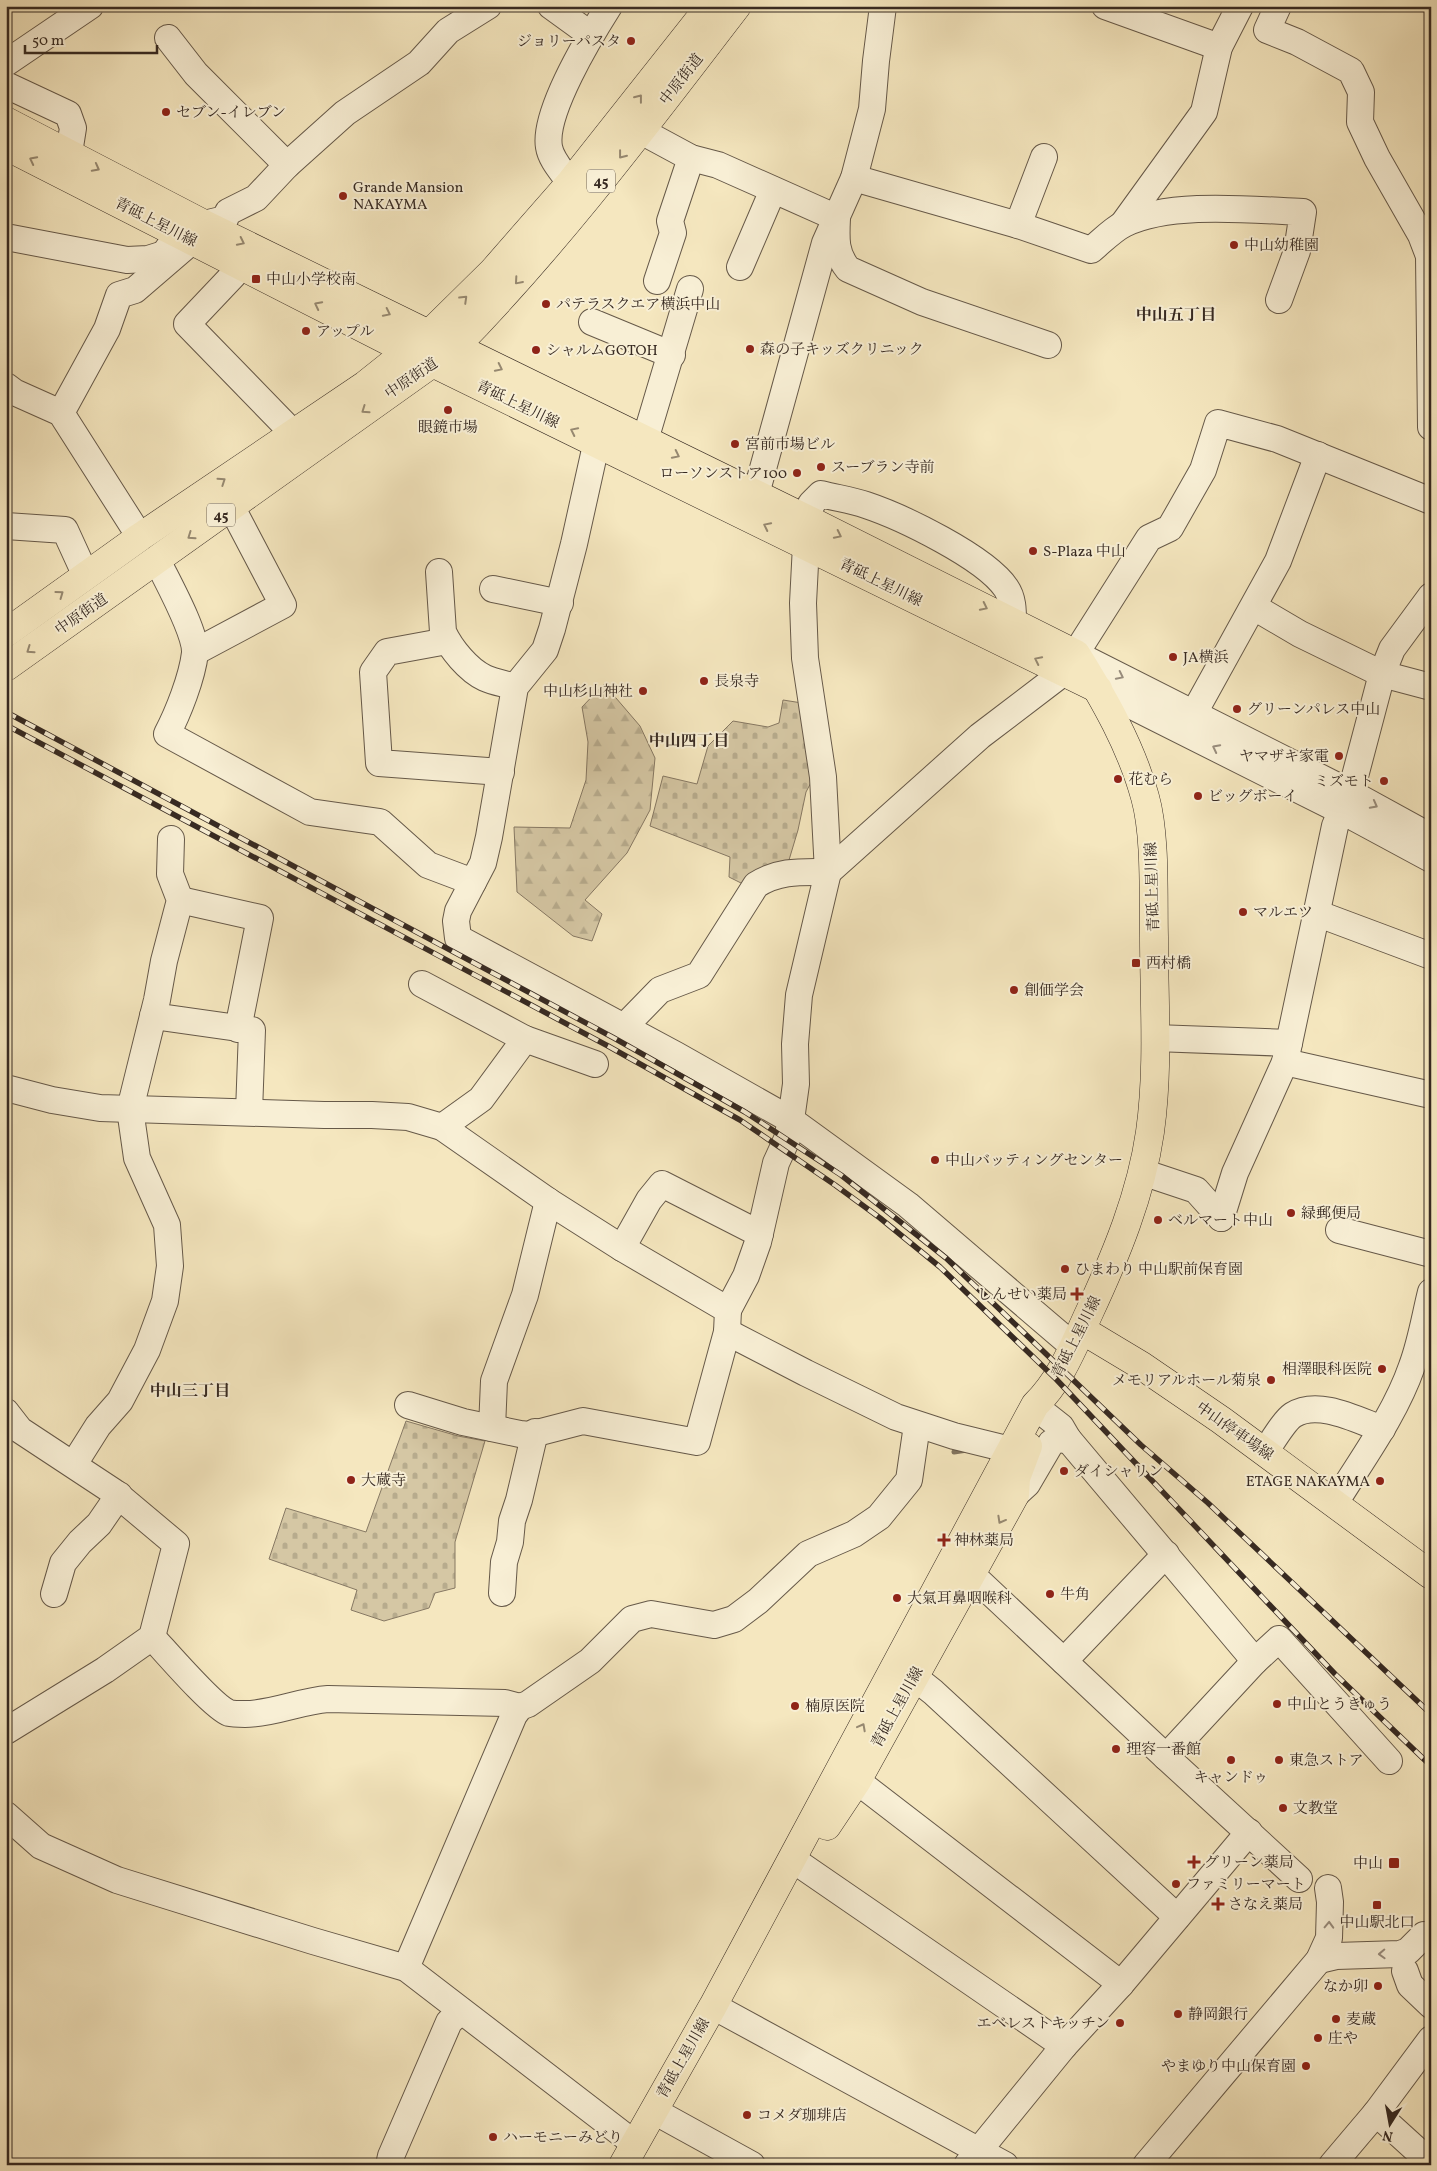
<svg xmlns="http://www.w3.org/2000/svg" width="1437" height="2171" font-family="Vollkorn,'Noto Serif JP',serif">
<defs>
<pattern id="forest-firs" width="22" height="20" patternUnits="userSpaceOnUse" patternTransform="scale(1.25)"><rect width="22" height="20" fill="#d5c7a4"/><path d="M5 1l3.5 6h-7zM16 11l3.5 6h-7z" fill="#b7ab8d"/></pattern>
<pattern id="cemetery-stones" width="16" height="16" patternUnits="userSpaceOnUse" patternTransform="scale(1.25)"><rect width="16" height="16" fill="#d5c7a4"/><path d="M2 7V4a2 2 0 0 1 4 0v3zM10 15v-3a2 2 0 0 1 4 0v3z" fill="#b7ab8d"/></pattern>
</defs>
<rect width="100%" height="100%" fill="#f5e7bf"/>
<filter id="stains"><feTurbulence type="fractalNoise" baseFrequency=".004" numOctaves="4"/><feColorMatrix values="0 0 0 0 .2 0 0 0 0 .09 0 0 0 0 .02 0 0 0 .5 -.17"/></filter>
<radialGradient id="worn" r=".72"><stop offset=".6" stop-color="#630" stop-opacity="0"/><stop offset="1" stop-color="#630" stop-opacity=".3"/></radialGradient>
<!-- forest -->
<polygon fill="url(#forest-firs)" stroke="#867863" points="604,684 640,726 655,758 650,810 627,853 585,900 602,914 592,941 573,936 517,892 514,827 570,828 586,780 588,742 582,707"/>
<!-- cemetery -->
<g fill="url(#cemetery-stones)" stroke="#867863">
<polygon points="783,700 802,703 815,775 806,792 798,830 789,860 749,887 729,877 730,857 650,826 663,776 697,784 708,746 733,721 768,727 779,723"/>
<polygon points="406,1421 458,1436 485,1441 455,1542 455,1588 435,1593 429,1608 384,1621 351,1610 357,1590 269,1559 286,1508 366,1532"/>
</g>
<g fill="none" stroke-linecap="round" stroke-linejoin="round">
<!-- stream -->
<polyline stroke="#827560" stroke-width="5" points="954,1452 967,1450"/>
<defs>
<g id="minor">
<polyline points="551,6 591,35"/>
<polyline points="1105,6 1219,47"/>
<polyline points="1278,6 1267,30 1297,42 1351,71 1361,92 1360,122 1377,158 1421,235 1429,256 1431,427"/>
<polyline points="168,38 196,74 287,165"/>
<polyline points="6,63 90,6"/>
<polyline points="6,85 68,114 73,128 69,153"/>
<path d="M641 131 691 158 718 165 837 218C836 239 835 253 848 269L922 302 1048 345"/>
<path d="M854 178 1018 225 1091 250C1101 242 1112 230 1124 224 1170 201 1253 210 1303 212L1297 251 1279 300"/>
<path d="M570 183C563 172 551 160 549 147 543 113 590 36 609 6"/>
<polyline points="204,224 225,219 228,212 256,198 287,165 345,113 419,63 448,31 488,6"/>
<polyline points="1123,224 1204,112 1219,47 1240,6"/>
<polyline points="1018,225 1044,157"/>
<polyline points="6,237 127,260 148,259 164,254 172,243"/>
<polyline points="241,267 187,324 293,433"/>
<polyline points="740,267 773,190"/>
<polyline points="657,281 673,233 670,221 691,158"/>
<polyline points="592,322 672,355"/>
<polyline points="6,386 14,392 61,413 140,537"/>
<polyline points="61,413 107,329 119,295 135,290 193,240"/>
<polyline points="645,440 690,289"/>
<polyline points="599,444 594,454 574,544 552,629 545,650 515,687 489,837 483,863 458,911 456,921 458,938 676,1055 791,1120 908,1205 1073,1346"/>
<polyline points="756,494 825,243 854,178 872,109 876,61 883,6"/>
<polyline points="6,526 65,530 86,576"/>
<path d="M157 560C167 581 196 632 195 653 192 678 178 713 167 734L310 812 380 822 428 865 473 882"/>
<path d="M439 572 443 632C451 649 468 670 485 678 494 682 506 684 515 687"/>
<polyline points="493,589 560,603"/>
<polyline points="1254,607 1300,634 1382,674 1431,687"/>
<polyline points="447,641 387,652 373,672 379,763 501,772"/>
<polyline points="195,652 283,605 232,508"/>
<polyline points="1076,654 1349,792 1431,837"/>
<polyline points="1098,689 1355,818 1431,859"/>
<polyline points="1194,713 1278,561 1318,455"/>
<polyline points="180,900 260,918 238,1029"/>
<polyline points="1316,913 1431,956"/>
<polyline points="422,984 525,1039"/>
<polyline points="153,1016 252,1030 249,1112"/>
<path d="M624 1027 660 990 699 975 756 885C779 870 802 872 828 872L980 736 1064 672 1149 538 1170 528 1203 470 1218 423 1277 439 1431 501"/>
<polyline points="1155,1038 1289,1043"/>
<polyline points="1285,1062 1431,1095"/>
<polyline points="6,1088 52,1100 100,1108 324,1115 372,1115 408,1117 442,1127 548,1201 622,1248 728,1310 727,1332 697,1442 583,1421 529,1435 520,1434 463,1422 408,1405"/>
<polyline points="442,1127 481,1099 525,1039 595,1064"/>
<polyline points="1142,1172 1196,1190 1221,1218"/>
<polyline points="1221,1218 1235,1173 1285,1062 1335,826 1354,780 1382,674 1392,649 1431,596"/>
<polyline points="1339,1230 1431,1254"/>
<polyline points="622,1248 649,1200 662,1184 760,1234"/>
<path d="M728 1310 746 1276 758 1242 776 1163 787 1139 791 1120 796 1084 795 1044 799 995 828 872 823 777 805 658 803 603 806 545 811 504 821 494C836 498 852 500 866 505 902 517 985 557 1006 588 1013 598 1013 610 1013 622"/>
<polyline points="727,1332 806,1373 896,1417 954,1436 1011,1450 1024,1456"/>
<polyline points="6,1412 20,1430 114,1492 176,1544 152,1637 105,1670 6,1731"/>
<polyline points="1042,1412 1061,1427 1068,1439 1255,1661"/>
<polyline points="492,1428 494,1381 525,1295 548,1201"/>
<path d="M1265 1452C1272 1442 1284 1421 1293 1415 1318 1399 1357 1420 1382 1429"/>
<polyline points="74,1464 98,1426 120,1401 147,1350 165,1301 170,1266 167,1225 137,1158 130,1109 157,1000 164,961 180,900 170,874 171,839"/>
<polyline points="1015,1495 1027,1484 1051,1443 1056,1440 1068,1439"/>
<path d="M1335 1503C1362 1459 1395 1415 1412 1366 1421 1342 1425 1316 1431 1292"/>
<polyline points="971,1574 1166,1757 1299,1879"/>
<polyline points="502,1593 504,1562 510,1542 512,1521 519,1500 535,1432"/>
<polyline points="54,1594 63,1563 80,1542 99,1524 119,1495"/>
<path d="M152 1637C166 1652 213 1707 229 1713 233 1714 240 1714 245 1714 273 1714 300 1701 328 1699L505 1703 520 1707"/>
<polyline points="1064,1661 1166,1554"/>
<polyline points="914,1677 933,1692 1177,1917"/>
<polyline points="1166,1757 1255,1661 1279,1639 1389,1761"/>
<polyline points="857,1781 1121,1984"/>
<polyline points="6,1815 41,1846 117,1880 313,1941 406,1968 635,2144"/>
<polyline points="792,1859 1064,2046"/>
<polyline points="1319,1960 1336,1956 1400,1954 1408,1951 1424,1935"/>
<polyline points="406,1968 514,1715 520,1707 528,1704 590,1661 632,1619 651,1614 714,1625 734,1619 758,1601 808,1554 854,1534 879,1517 909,1480 917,1425"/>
<polyline points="1405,1971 1410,1985 1431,2005"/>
<polyline points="713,2006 1005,2165"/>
<polyline points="654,2111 752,2165"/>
<polyline points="1376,2113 1431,2163"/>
<polyline points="389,2165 391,2156 449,2022 461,2011"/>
<polyline points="967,2165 1064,2046 1121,1984 1249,1832"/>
<polyline points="1146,2165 1319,1960 1329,1938 1330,1902 1328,1888"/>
<polyline points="1332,2165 1376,2113 1431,2039"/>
</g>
<g id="major">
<path d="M6 121 204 224 809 520 1076 654C1104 699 1131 746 1145 797 1156 836 1153 896 1154 937 1154 1001 1159 1068 1150 1132 1141 1195 1116 1255 1089 1313 1074 1345 1061 1380 1035 1405L713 2006 623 2165"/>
<polyline points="6,146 408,351 1098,689"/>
<polyline points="6,633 140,537 365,385 429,334 493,271 570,183 710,6"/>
<path d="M6 667 455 347C559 241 647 123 737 6"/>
<polyline points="1082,1330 1142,1366 1221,1420 1431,1575"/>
<polyline points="827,1826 857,1781 1015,1495 1016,1478 1028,1446"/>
</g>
</defs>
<!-- minor casing -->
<use href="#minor" stroke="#665949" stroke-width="28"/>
<!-- major casing -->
<use href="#major" stroke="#372a22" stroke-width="29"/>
<!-- minor -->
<use href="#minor" stroke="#f8efd5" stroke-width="26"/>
<!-- major -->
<use href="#major" stroke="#f5e7bf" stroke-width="28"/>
<defs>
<g id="rail">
<polyline points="6,712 614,1038 745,1112 841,1175 946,1258 1141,1445 1208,1503 1431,1714"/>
<polyline points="6,725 608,1046 740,1120 835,1185 880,1218 940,1267 1056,1379 1335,1674 1431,1766"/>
</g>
</defs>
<!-- rail casing -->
<use href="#rail" stroke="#372a22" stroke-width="5.5"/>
<!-- rail -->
<use href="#rail" stroke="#f8efd5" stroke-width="4" stroke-dasharray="11" stroke-linecap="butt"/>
</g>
<!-- one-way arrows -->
<defs><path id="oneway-chevron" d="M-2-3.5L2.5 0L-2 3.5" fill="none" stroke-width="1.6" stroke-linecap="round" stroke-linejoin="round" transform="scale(1.25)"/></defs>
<g stroke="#968870">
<use href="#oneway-chevron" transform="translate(639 98) rotate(-52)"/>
<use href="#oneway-chevron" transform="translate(622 155) rotate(128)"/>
<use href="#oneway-chevron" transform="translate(33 160) rotate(-153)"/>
<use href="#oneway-chevron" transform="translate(96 168) rotate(28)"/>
<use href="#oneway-chevron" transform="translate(241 242) rotate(26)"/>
<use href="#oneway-chevron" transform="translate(518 281) rotate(131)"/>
<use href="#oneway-chevron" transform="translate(464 299) rotate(-44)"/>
<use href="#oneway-chevron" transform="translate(318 305) rotate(-153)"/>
<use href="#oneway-chevron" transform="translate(387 313) rotate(26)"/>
<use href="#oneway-chevron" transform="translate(499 368) rotate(26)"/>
<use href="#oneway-chevron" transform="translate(365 410) rotate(145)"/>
<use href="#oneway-chevron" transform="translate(574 431) rotate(-154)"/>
<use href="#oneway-chevron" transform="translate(676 455) rotate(26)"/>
<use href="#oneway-chevron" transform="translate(222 481) rotate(-34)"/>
<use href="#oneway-chevron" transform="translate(767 526) rotate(-154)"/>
<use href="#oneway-chevron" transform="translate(838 535) rotate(26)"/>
<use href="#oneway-chevron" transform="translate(191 536) rotate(145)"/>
<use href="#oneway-chevron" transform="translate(60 594) rotate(-36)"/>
<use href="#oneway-chevron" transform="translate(984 607) rotate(26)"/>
<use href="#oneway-chevron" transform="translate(30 650) rotate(145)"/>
<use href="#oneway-chevron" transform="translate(1038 660) rotate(-154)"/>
<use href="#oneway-chevron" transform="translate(1001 1520) rotate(119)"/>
<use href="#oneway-chevron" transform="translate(862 1727) rotate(-62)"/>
</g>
<g stroke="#988c7c">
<use href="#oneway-chevron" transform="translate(1120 676) rotate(26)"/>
<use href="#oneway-chevron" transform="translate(1216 748) rotate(-153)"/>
<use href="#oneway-chevron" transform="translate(1374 805) rotate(28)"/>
<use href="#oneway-chevron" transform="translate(1329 1925) rotate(-88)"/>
<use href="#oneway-chevron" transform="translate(1382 1954) rotate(178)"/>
</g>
<!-- markers -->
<g fill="#8f2418" stroke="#f8efd5" stroke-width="2">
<circle cx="631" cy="41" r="5"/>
<circle cx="166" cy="112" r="5"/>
<circle cx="343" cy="196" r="5"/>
<circle cx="1234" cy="245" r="5"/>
<rect x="251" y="274" width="10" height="10" rx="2.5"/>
<circle cx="546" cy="304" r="5"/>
<circle cx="306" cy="331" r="5"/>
<circle cx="750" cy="349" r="5"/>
<circle cx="536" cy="350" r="5"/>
<circle cx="448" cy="410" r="5"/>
<circle cx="735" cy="444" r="5"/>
<circle cx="821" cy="467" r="5"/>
<circle cx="797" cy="473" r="5"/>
<circle cx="1033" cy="551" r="5"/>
<circle cx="1173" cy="657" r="5"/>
<circle cx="704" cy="681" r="5"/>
<circle cx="643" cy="691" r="5"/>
<circle cx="1237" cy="709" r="5"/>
<circle cx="1339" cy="756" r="5"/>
<circle cx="1118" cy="779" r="5"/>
<circle cx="1384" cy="781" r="5"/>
<circle cx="1198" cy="796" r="5"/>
<circle cx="1243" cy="912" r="5"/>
<rect x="1131" y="958" width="10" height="10" rx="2.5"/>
<circle cx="1014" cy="990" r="5"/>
<circle cx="935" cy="1160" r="5"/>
<circle cx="1291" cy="1213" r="5"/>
<circle cx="1158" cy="1220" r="5"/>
<circle cx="1065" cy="1269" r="5"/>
<path d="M1074.5 1286.5h5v5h5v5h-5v5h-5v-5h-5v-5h5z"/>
<circle cx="1382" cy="1369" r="5"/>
<circle cx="1271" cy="1380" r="5"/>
<circle cx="1064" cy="1471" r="5"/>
<circle cx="351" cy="1480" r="5"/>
<circle cx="1380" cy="1481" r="5"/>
<path d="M941.5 1532.5h5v5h5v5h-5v5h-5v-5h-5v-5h5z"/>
<circle cx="1050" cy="1594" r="5"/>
<circle cx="897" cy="1598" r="5"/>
<circle cx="1277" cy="1704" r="5"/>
<circle cx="795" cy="1706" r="5"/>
<circle cx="1116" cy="1749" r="5"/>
<circle cx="1231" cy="1760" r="5"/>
<circle cx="1279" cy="1760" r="5"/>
<circle cx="1283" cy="1808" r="5"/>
<path d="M1191.5 1854.5h5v5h5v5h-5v5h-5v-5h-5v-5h5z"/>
<rect x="1388" y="1857" width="12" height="12" rx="2.5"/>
<circle cx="1176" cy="1884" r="5"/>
<path d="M1215.5 1896.5h5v5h5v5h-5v5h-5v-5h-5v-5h5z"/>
<rect x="1372" y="1900" width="10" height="10" rx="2.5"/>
<circle cx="1378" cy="1986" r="5"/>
<circle cx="1178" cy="2014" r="5"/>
<circle cx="1336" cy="2019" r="5"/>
<circle cx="1120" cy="2023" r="5"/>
<circle cx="1318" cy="2038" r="5"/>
<circle cx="1306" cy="2066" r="5"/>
<circle cx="747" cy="2115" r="5"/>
<circle cx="493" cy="2137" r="5"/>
</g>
<g text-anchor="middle" stroke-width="4" stroke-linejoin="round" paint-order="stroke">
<!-- shield labels -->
<g fill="#f8efd5" stroke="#716558" stroke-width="1">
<rect x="587" y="169.5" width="28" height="23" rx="4"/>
<rect x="207" y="503.5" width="28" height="23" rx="4"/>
</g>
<g font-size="14" font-weight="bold" fill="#372a22">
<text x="601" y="186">45</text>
<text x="221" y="520">45</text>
</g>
<!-- poi labels -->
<g font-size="15" fill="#372a22" stroke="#f8efd5" text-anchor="start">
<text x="621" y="46" text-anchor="end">ジョリーパスタ</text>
<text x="176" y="117">セブン-イレブン</text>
<text x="353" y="192">Grande Mansion<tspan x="353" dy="17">NAKAYMA</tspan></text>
<text x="1244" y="250">中山幼稚園</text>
<text x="266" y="284">中山小学校南</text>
<text x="556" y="309">パテラスクエア横浜中山</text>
<text x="316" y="336">アップル</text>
<text x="760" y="354">森の子キッズクリニック</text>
<text x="546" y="355">シャルムGOTOH</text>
<text x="448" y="432" text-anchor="middle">眼鏡市場</text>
<text x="745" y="449">宮前市場ビル</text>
<text x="831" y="472">スーブラン寺前</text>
<text x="787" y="478" text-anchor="end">ローソンストア100</text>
<text x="1043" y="556">S-Plaza 中山</text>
<text x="1183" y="662">JA横浜</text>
<text x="714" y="686">長泉寺</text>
<text x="633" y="696" text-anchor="end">中山杉山神社</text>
<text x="1247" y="714">グリーンパレス中山</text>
<text x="1329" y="761" text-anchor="end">ヤマザキ家電</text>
<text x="1128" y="784">花むら</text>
<text x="1374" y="786" text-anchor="end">ミズモト</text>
<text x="1208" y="801">ビッグボーイ</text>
<text x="1253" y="917">マルエツ</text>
<text x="1146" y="968">西村橋</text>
<text x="1024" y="995">創価学会</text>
<text x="945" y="1165">中山バッティングセンター</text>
<text x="1301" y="1218">緑郵便局</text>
<text x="1168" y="1225">ベルマート中山</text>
<text x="1075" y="1274">ひまわり 中山駅前保育園</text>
<text x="1067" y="1299" text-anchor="end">しんせい薬局</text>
<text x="1372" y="1374" text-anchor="end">相澤眼科医院</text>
<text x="1261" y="1385" text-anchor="end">メモリアルホール菊泉</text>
<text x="1074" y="1476">ダイシャリン</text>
<text x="361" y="1485">大蔵寺</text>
<text x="1370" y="1486" text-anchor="end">ETAGE NAKAYMA</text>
<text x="954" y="1545">神林薬局</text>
<text x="1060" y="1599">牛角</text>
<text x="907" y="1603">大氣耳鼻咽喉科</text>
<text x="1287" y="1709">中山とうきゅう</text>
<text x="805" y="1711">楠原医院</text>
<text x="1126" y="1754">理容一番館</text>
<text x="1289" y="1765">東急ストア</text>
<text x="1231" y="1782" text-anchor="middle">キャンドゥ</text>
<text x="1293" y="1813">文教堂</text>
<text x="1204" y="1867">グリーン薬局</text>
<text x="1383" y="1868" text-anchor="end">中山</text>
<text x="1186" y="1889">ファミリーマート</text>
<text x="1228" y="1909">さなえ薬局</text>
<text x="1377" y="1927" text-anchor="middle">中山駅北口</text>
<text x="1368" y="1991" text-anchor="end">なか卯</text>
<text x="1188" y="2019">静岡銀行</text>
<text x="1346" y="2024">麦蔵</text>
<text x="1110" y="2028" text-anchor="end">エベレストキッチン</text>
<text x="1328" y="2043">庄や</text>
<text x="1296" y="2071" text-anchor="end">やまゆり中山保育園</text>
<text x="757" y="2120">コメダ珈琲店</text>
<text x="503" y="2142">ハーモニーみどり</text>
</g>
<!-- street labels -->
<g font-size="15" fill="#372a22" stroke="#f8efd5">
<text transform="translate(681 79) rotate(-52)" y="5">中原街道</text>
<text transform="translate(156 222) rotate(27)" y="5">青砥上星川線</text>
<text transform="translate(411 378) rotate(-34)" y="5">中原街道</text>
<text transform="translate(518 404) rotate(26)" y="5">青砥上星川線</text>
<text transform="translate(881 582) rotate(26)" y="5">青砥上星川線</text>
<text transform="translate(81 614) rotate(-35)" y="5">中原街道</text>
<text transform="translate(1152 887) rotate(-92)" y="5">青砥上星川線</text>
<text transform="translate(1076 1337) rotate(-63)" y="5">青砥上星川線</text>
<text transform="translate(1235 1431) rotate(35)" y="5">中山停車場線</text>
<text transform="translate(897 1707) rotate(-61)" y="5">青砥上星川線</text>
<text transform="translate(683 2058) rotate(-60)" y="5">青砥上星川線</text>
</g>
<!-- neighbourhood labels -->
<g font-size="16" font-weight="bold" fill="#372a22" stroke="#f8efd5">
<text x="1176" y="320">中山五丁目</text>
<text x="689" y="746">中山四丁目</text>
<text x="190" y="1396">中山三丁目</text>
</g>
</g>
<!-- margin -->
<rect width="1437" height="2171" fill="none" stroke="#f5e7bf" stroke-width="25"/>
<rect x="8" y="8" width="1422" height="2156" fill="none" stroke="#372a22" stroke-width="2.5"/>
<rect x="12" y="12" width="1412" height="2146" fill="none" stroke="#372a22"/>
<!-- north arrow -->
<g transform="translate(1390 2124) rotate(191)" stroke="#f8efd5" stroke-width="4" paint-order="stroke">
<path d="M0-4L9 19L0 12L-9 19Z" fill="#372a22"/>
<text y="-8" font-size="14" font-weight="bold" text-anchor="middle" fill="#372a22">N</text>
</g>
<!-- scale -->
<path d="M25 45v8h132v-8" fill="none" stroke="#372a22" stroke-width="2.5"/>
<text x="32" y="45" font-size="15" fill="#372a22" stroke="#f8efd5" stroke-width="4" paint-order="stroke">50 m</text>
<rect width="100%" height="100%" filter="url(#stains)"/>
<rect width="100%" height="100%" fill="url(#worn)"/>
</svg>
